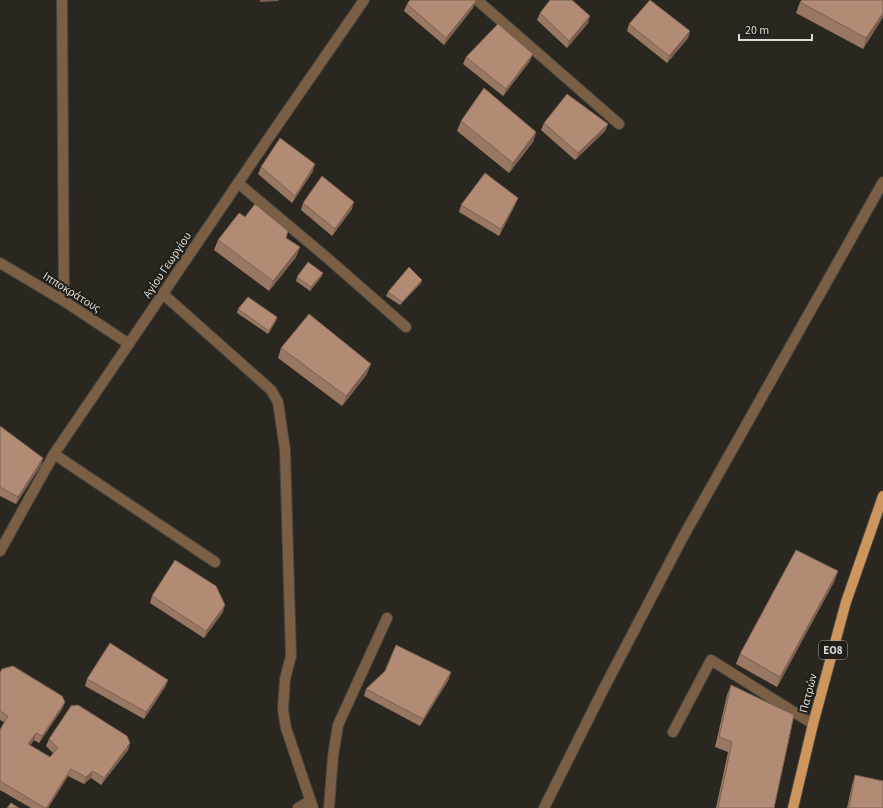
<svg xmlns="http://www.w3.org/2000/svg" width="883" height="808" font-family="'Source Sans 3',sans-serif">
<rect width="100%" height="100%" fill="#292720"/>
<g fill="none" stroke-linecap="round" stroke-linejoin="round">
<defs>
<g id="minor">
<polyline points="62,0 64,301"/>
<polyline points="477,0 619,124"/>
<polyline points="238,183 325,256 406,327"/>
<polyline points="0,263 64,301 129,344"/>
<polyline points="163,294 271,390 278,402 285,450 291,656 285,679 283,710 286,728 313,808"/>
<polyline points="54,454 215,562"/>
<polyline points="0,551 54,454 268,139 364,0"/>
<polyline points="673,732 711,660 813,724"/>
<polyline points="298,808 310,801"/>
<polyline points="329,808 333,756 338,725 387,618"/>
<polyline points="544,808 602,692 683,537 883,182"/>
</g>
<polyline id="major" points="793,808 813,724 846,602 883,496"/>
</defs>
<!-- minor casing -->
<use href="#minor" stroke="#46443d" stroke-width="12"/>
<!-- major casing -->
<use href="#major" stroke="#46443d" stroke-width="12"/>
<!-- minor -->
<use href="#minor" stroke="#7b5f45" stroke-width="10"/>
<!-- major -->
<use href="#major" stroke="#cf955f" stroke-width="10"/>
</g>
<!-- wall -->
<g fill="#987863">
<polygon points="883,0 883,17 863,49 796,13 800,2"/>
<polygon points="407,4 473,8 444,45 404,11"/>
<polygon points="540,13 588,23 567,48 537,20"/>
<polygon points="629,24 690,31 688,38 667,63 627,31"/>
<polygon points="466,57 530,61 503,96 463,64"/>
<polygon points="461,121 536,132 533,142 509,173 457,131"/>
<polygon points="544,123 608,124 605,131 575,160 541,130"/>
<polygon points="261,167 313,171 292,203 258,174"/>
<polygon points="518,198 515,205 499,236 459,212 461,205"/>
<polygon points="303,203 352,209 332,236 301,210"/>
<polygon points="286,238 300,247 296,257 269,291 214,250 218,240"/>
<polygon points="322,276 310,291 296,281 297,277"/>
<polygon points="422,280 421,283 400,305 386,296 388,292"/>
<polygon points="238,309 277,317 276,321 268,334 237,313"/>
<polygon points="281,348 367,374 342,406 278,358"/>
<polygon points="0,426 41,465 16,504 0,496"/>
<polygon points="838,571 834,582 777,687 736,664 740,654"/>
<polygon points="152,596 223,612 204,638 150,603"/>
<polygon points="0,673 65,702 62,709 39,743 34,740 30,745 50,757 53,753 46,746 49,739 130,743 128,750 101,785 91,778 84,784 68,776 48,808 31,808 0,790 0,730 4,722 0,720"/>
<polygon points="87,679 168,680 165,687 144,719 85,686"/>
<polygon points="449,679 420,726 364,696 366,689"/>
<polygon points="731,685 774,808 716,808 728,752 715,747 727,695"/>
<polygon points="855,775 883,808 847,808 852,785"/>
</g>
<!-- shaded-wall -->
<g fill="#7c6150">
<polygon points="260,0 279,0 278,1 260,2"/>
<polygon points="476,1 473,8 444,45 446,38"/>
<polygon points="883,13 883,17 863,49 866,38"/>
<polygon points="590,16 588,23 567,48 569,41"/>
<polygon points="690,31 688,38 667,63 669,56"/>
<polygon points="533,54 530,61 503,96 506,89"/>
<polygon points="608,124 605,131 575,160 578,153"/>
<polygon points="536,132 533,142 509,173 513,163"/>
<polygon points="315,164 313,171 292,203 295,196"/>
<polygon points="518,198 515,205 499,236 501,229"/>
<polygon points="354,202 352,209 332,236 335,229"/>
<polygon points="300,247 296,257 269,291 273,281"/>
<polygon points="323,273 322,276 310,291 311,287"/>
<polygon points="422,280 421,283 400,305 402,302"/>
<polygon points="277,317 276,321 268,334 269,331"/>
<polygon points="371,364 367,374 342,406 346,396"/>
<polygon points="43,458 41,465 16,504 18,497"/>
<polygon points="838,571 834,582 777,687 780,677"/>
<polygon points="225,605 223,612 204,638 206,631"/>
<polygon points="451,672 449,679 420,726 423,719"/>
<polygon points="168,680 165,687 144,719 146,712"/>
<polygon points="65,702 62,709 39,743 42,736"/>
<polygon points="36,733 34,740 26,751 28,744"/>
<polygon points="130,743 128,750 101,785 104,778"/>
<polygon points="71,769 68,776 48,808 46,808"/>
<polygon points="93,771 91,778 84,784 86,777"/>
</g>
<!-- building -->
<g fill="#b18b73" stroke="#7c6150">
<polygon points="410,0 475,0 476,1 446,38 407,4"/>
<polygon points="550,0 572,0 590,16 569,41 540,13"/>
<polygon points="650,0 690,31 669,56 629,24"/>
<polygon points="802,0 883,0 883,13 866,38 800,2"/>
<polygon points="498,24 533,54 506,89 466,57"/>
<polygon points="484,88 536,132 513,163 461,121"/>
<polygon points="567,94 608,124 578,153 544,123"/>
<polygon points="280,138 315,164 295,196 261,167"/>
<polygon points="485,173 518,198 501,229 461,205"/>
<polygon points="322,176 354,202 335,229 303,203"/>
<polygon points="255,204 288,231 286,238 300,247 273,281 218,240 239,213 245,217"/>
<polygon points="308,262 323,273 311,287 297,277"/>
<polygon points="409,267 422,280 402,302 388,292"/>
<polygon points="248,297 277,317 269,331 238,309"/>
<polygon points="309,314 371,364 346,396 281,348"/>
<polygon points="0,426 43,458 18,497 0,487"/>
<polygon points="796,550 838,571 780,677 740,654"/>
<polygon points="175,560 216,586 225,605 206,631 152,596"/>
<polygon points="110,643 168,680 146,712 87,679"/>
<polygon points="396,645 451,672 423,719 366,689 385,671"/>
<polygon points="13,666 62,696 65,702 42,736 36,733 28,744 50,757 58,748 49,739 71,706 78,705 127,736 130,743 104,778 93,771 86,777 71,769 46,808 45,808 0,781 0,730 8,716 0,711 0,673 2,669"/>
<polygon points="731,685 794,715 774,808 718,808 732,742 719,737"/>
<polygon points="855,775 883,781 883,808 849,808"/>
<polygon points="11,803 19,808 7,808"/>
</g>
<g text-anchor="middle" stroke-width="4" stroke-linejoin="round" paint-order="stroke">
<!-- shield labels -->
<rect fill="#201e17" stroke="#a4a29d" stroke-width="1" x="819" y="641" width="28" height="18" rx="3"/>
<g font-size="11" font-weight="bold" fill="#dddbd7">
<text x="833" y="654">ΕΟ8</text>
</g>
<!-- street labels -->
<g font-size="12" fill="#dddbd7" stroke="#201e17">
<text transform="translate(167 265) rotate(-56)" y="4">Αγίου Γεωργίου</text>
<text transform="translate(72 292) rotate(32)" y="4">Ιπποκράτους</text>
<text transform="translate(808 693) rotate(-75)" y="4">Πατρών</text>
</g>
</g>
<!-- scale -->
<path d="M739 34v6h73v-6" fill="none" stroke="#dddbd7" stroke-width="2"/>
<text x="745" y="34" font-size="12" fill="#dddbd7" stroke="#201e17" stroke-width="3" paint-order="stroke">20 m</text>
</svg>
